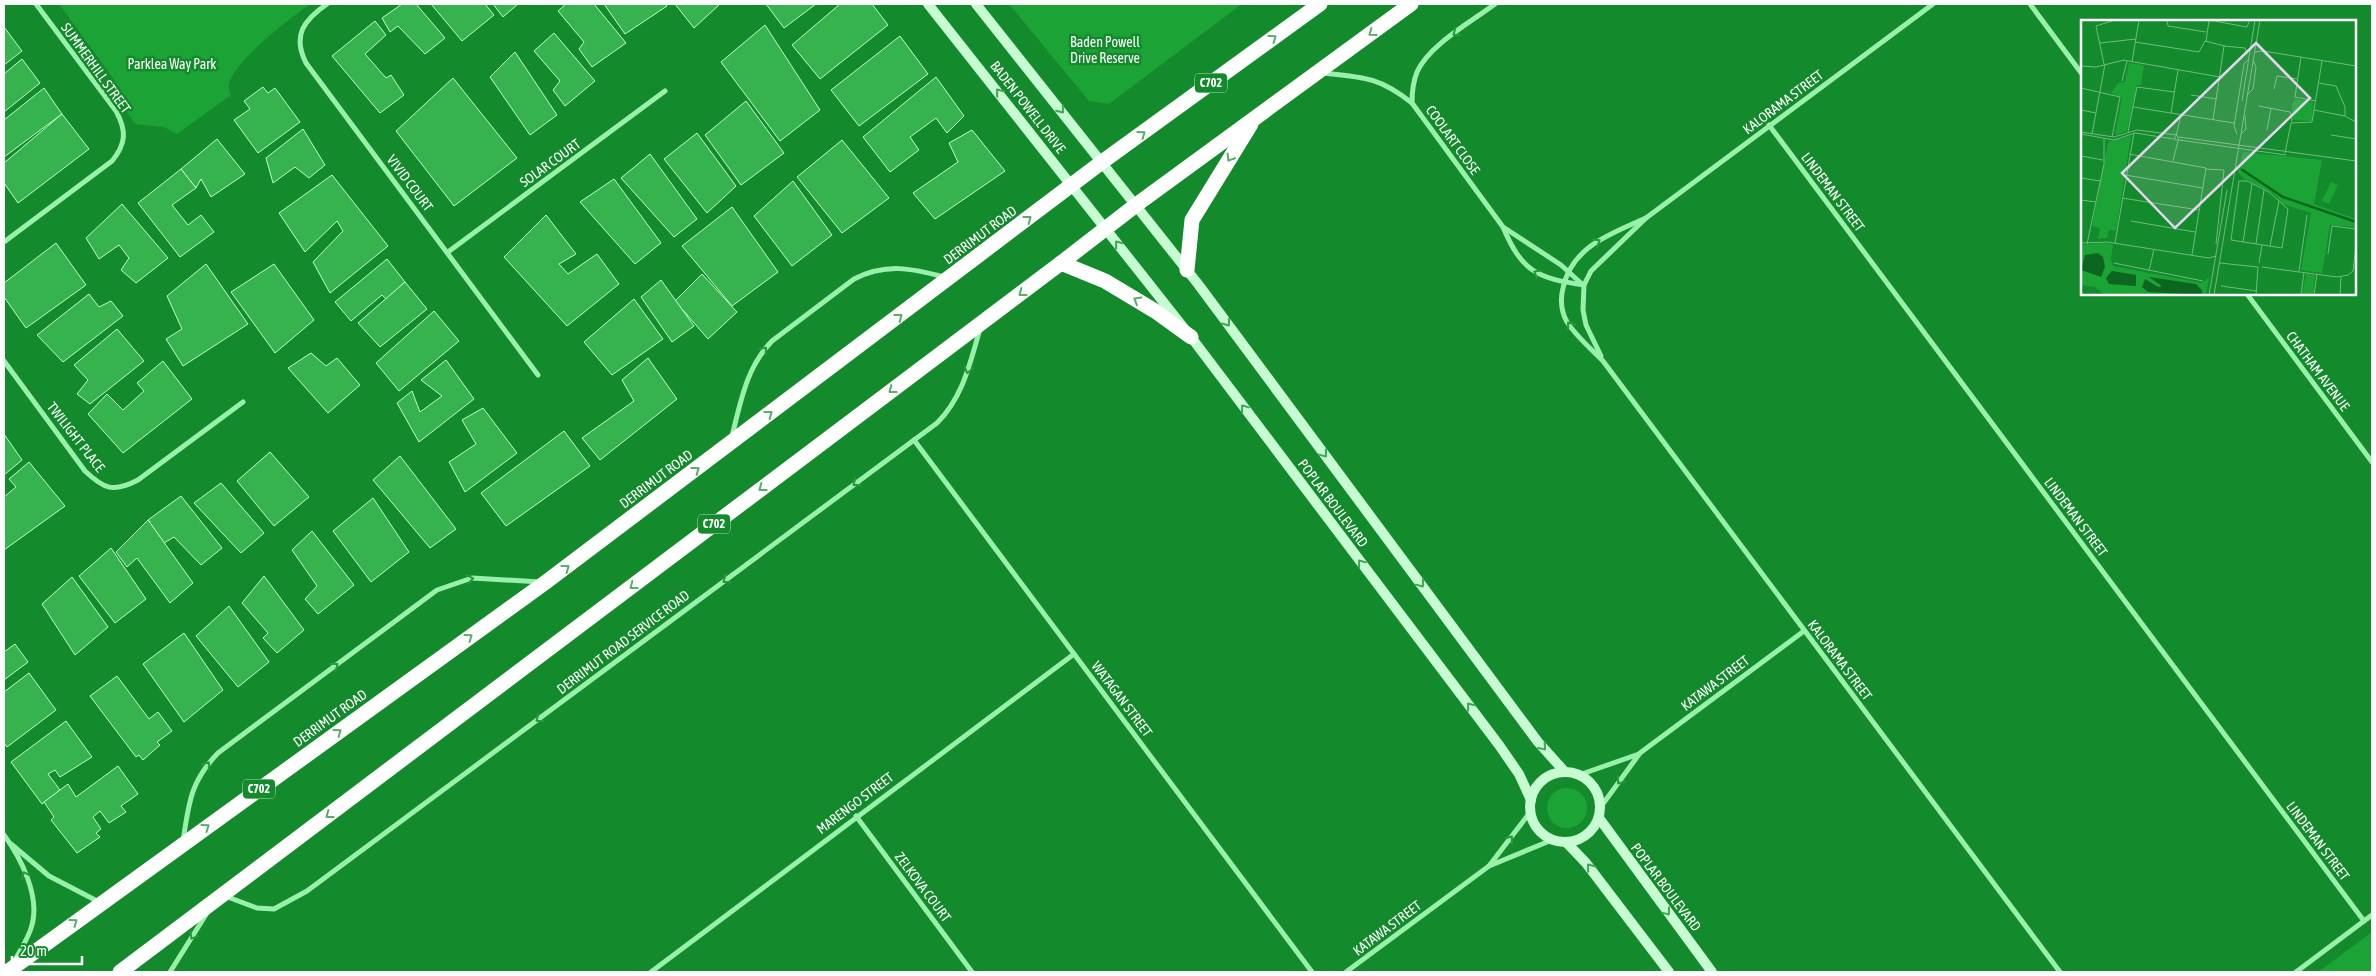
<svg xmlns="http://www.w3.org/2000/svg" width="2376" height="976" font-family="'Asap Condensed',sans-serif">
<rect width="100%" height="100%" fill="#138a2b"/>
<!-- green -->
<g fill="#1ba435">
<path d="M59 4H310C289 19 237 59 229 83 228 88 229 90 231 95L177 134 164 127 135 124 114 93 115 81Z"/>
<polygon points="1009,4 1242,4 1109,104 1089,101"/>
<circle cx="1567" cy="808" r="20"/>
<polygon points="2372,932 2372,972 2318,972"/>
</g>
<!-- building -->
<g fill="#36b24f" stroke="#c0fccb">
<polygon points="402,4 416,4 445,38 425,54 398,26 390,32 382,18"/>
<polygon points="431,4 485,4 494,15 462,41"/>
<polygon points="493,4 518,4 503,17"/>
<polygon points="566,4 594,4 626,43 592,67 579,49 584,42 558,11"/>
<polygon points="604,4 666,4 667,6 625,34"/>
<polygon points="675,4 720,4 694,28"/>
<polygon points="766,4 816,4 784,28"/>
<polygon points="840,4 872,4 888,25 820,79 792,45"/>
<polygon points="375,21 386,35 365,54 386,78 391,75 404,95 380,113 332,56"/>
<polygon points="765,25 820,110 780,141 721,62"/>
<polygon points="4,27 22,51 4,65"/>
<polygon points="554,33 595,81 565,106 553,90 560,81 534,51"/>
<polygon points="900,36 928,74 859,126 831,90"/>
<polygon points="515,52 557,115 530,135 490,77"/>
<polygon points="22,59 40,83 4,112 4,74"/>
<polygon points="936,77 964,116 947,133 936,118 910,137 919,150 890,172 863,137"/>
<polygon points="453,78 517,158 454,206 396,131"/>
<polygon points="263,87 268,93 275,88 300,122 258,153 234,120 250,109 244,101"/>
<polygon points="44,88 62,114 4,157 4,120"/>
<polygon points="746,101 784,153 741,185 705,135"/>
<polygon points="62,114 89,149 18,203 4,183 4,163"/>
<polygon points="303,129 325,165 309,178 295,167 273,183 266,158"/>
<polygon points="972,130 1005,171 935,219 913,193 958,162 949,143"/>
<polygon points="697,133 736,186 707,213 664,159"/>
<polygon points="217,139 245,174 211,197 201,179 196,188 181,169"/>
<polygon points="842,140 889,198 842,233 797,177"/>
<polygon points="650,154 697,219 674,237 621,178"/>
<polygon points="181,169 196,188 172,205 188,225 201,215 214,232 180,257 138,203"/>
<polygon points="332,175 388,246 330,293 313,262 343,231 337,221 305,252 279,213"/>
<polygon points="614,179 661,243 635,264 580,202"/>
<polygon points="793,181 832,235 792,266 754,216"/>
<polygon points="122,204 168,258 136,283 121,270 129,258 119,245 99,259 86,238"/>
<polygon points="732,207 778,272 732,306 682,246"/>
<polygon points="546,215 576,254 559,264 568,274 597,254 619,284 567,326 504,257"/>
<polygon points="56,243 86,285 26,328 4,297 4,283"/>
<polygon points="387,259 405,282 386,299 382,295 351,321 335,302"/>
<polygon points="206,264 248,324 183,366 166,339 182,329 167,296"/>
<polygon points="274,264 314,320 275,353 231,292"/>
<polygon points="702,274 737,312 708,339 675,301"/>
<polygon points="661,280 694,326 672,342 641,297"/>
<polygon points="405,282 427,309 380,347 358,323"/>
<polygon points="89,294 99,307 111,301 123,316 63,362 37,335"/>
<polygon points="634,299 663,339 612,375 584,342"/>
<polygon points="434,311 459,341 399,391 376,363"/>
<polygon points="117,329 144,361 90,404 77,394 88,380 74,365"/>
<polygon points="311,353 326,366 337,358 360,385 328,413 288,368"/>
<polygon points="648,358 677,399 600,460 582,438 634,401 622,380"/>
<polygon points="446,360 474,399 419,442 397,403 412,391 420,412 442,396 421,380"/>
<polygon points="163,361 192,399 123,453 88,414 107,394 123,410 144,391 137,383"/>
<polygon points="483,408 517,453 465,492 449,462 476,444 462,420"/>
<polygon points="564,431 590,466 506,526 481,493"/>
<polygon points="4,434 22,460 4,475"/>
<polygon points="270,452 309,497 274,526 237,481"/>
<polygon points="400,456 456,529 430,548 373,480"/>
<polygon points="29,462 65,506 4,550 4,497 16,487 9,479"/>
<polygon points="221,483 264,533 241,553 194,503"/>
<polygon points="181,496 222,548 201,565 174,537 164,543 148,520"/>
<polygon points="373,498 409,552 371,582 333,531"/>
<polygon points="148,520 193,583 170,603 137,558 127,567 116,552"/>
<polygon points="312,531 354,585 318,614 305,599 317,586 292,550"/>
<polygon points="111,548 146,599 115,623 79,576"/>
<polygon points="264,576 304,630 277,653 263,638 268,633 242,603"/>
<polygon points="72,577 108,627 75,655 42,604"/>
<polygon points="229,606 269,662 238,687 196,636"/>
<polygon points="184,633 223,690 184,722 143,664"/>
<polygon points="15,644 28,662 4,680 4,652"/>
<polygon points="29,673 56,710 7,747 4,743 4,692"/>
<polygon points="117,676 149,719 158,712 172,731 157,742 160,745 143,760 139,755 136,757 90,696"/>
<polygon points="66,721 92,757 60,777 55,770 48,774 60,790 42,804 11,762"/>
<polygon points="118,766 138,794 121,806 126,812 109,823 100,811 93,817 101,829 96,833 100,837 77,853 51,820 54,817 44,802 68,784 76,797"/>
</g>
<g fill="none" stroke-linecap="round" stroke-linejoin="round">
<!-- street -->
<g stroke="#99f0aa" stroke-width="5">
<path d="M327 4C304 20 292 35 306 63L538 375"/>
<polyline points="2030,4 2082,74"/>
<path d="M1322 73C1363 77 1379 77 1412 103L1503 227C1522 272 1537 278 1584 285"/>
<path d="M1412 103C1412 92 1413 82 1417 72 1429 45 1471 22 1495 4"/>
<polyline points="1769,125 2364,921"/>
<path d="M1646 218C1611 234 1572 246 1563 288 1560 300 1561 311 1567 322 1576 336 1591 349 1603 361L2060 972"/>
<polyline points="1503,227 1561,265 1583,285"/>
<path d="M4 242 112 161C126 144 127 131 116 111L36 4"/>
<polyline points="448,252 665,91"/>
<polyline points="2247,294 2372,462"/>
<polyline points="1601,356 1586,325 1583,310 1584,285 1591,271 1646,218 1933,4"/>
<path d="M4 361 85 471C104 489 113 493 138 480L243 402"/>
<path d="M732 436C741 401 746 368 772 341L854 279C886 263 911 268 944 277"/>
<polyline points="914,440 1312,972"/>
<polyline points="1579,775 1639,754"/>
<polyline points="1600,808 1640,753 1804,631"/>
<polyline points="856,816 972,972"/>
<path d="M4 835C21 858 40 896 32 925 29 937 21 949 15 960"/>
<path d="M183 841C189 803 190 782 218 753L437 590 472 578 541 582"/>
<polyline points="11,844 49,876 99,902"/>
<polyline points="1489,866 1531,811"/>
<path d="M225 896 257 908 274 909 307 891 937 423C963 397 970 363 980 329"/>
<polyline points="170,972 207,913"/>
<polyline points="651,972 1074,654"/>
<polyline points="1346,972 1489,866 1552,840"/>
<polyline points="2296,972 2372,915"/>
</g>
<!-- secondary -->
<g stroke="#c7fbd2" stroke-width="10">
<polyline points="928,4 1191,337 1499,745 1519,774 1531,800"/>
<polyline points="976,4 1198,284 1538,742 1565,772"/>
<circle cx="1565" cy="807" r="35"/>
<polyline points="1599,818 1712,972"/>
<polyline points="1566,842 1586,863 1669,972"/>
</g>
<!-- highway -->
<g stroke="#fff" stroke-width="15">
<polyline points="1061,263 1105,281 1155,311 1191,337"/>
<polyline points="1187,270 1192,220 1251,124"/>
<polyline points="7,972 546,582 1102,162 1320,4"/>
<polyline points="120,972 1061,263 1136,205 1411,4"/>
</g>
</g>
<!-- one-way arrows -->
<defs><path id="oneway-chevron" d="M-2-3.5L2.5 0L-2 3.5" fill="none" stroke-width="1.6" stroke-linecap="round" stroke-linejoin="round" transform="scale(1.25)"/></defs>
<g stroke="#5aad6b">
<use href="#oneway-chevron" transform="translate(1372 33) rotate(144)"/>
<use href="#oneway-chevron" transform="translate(1273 38) rotate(-36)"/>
<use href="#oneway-chevron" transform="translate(1142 134) rotate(-36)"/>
<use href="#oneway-chevron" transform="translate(1230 158) rotate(122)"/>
<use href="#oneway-chevron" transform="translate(1028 219) rotate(-37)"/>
<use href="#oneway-chevron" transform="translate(1022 293) rotate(143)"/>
<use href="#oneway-chevron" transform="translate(1137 300) rotate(-149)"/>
<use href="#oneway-chevron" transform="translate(899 317) rotate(-37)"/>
<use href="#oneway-chevron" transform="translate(892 390) rotate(143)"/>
<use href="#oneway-chevron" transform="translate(769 414) rotate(-37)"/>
<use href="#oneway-chevron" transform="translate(696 470) rotate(-37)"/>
<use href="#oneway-chevron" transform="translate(762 488) rotate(143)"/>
<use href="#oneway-chevron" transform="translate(566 568) rotate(-37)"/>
<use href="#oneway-chevron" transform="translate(633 586) rotate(143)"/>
<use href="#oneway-chevron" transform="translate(469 637) rotate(-36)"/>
<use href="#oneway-chevron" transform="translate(338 732) rotate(-36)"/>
<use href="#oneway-chevron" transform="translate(329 815) rotate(143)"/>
<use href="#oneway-chevron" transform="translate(206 827) rotate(-36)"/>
<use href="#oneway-chevron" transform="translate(74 922) rotate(-36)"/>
</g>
<g stroke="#27993e">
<use href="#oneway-chevron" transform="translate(1456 33) rotate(143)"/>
<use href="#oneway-chevron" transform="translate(1597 242) rotate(-32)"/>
<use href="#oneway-chevron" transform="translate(1537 273) rotate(-149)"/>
<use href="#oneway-chevron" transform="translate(1570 325) rotate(-127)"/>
<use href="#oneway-chevron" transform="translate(764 350) rotate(-49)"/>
<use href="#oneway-chevron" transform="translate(968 370) rotate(106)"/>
<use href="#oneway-chevron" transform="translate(856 483) rotate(143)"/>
<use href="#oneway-chevron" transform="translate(470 579) rotate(-10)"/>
<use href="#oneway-chevron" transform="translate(726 580) rotate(143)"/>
<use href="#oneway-chevron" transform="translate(335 666) rotate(-37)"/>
<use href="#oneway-chevron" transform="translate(539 719) rotate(143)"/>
<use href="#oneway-chevron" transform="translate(207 765) rotate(-51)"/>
<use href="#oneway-chevron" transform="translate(1620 781) rotate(126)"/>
<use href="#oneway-chevron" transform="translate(1510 839) rotate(-52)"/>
<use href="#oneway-chevron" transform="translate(25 875) rotate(-116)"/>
<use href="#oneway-chevron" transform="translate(193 936) rotate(121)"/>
</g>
<g stroke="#40a655">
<use href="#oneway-chevron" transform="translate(999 92) rotate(-129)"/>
<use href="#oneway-chevron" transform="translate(1061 110) rotate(51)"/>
<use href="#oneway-chevron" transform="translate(1118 244) rotate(-128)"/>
<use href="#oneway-chevron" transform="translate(1227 323) rotate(54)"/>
<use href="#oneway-chevron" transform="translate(1244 408) rotate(-127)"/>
<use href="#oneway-chevron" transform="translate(1324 454) rotate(53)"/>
<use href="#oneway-chevron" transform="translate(1361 563) rotate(-127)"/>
<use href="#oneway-chevron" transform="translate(1421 584) rotate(53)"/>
<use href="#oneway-chevron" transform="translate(1470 706) rotate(-127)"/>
<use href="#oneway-chevron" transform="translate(1543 747) rotate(49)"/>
<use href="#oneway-chevron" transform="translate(1590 867) rotate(-129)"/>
<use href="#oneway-chevron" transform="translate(1667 912) rotate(53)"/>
</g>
<g text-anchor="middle" stroke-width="5" stroke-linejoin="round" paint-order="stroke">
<!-- shield labels -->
<g fill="#138a2b" stroke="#b8dcbf" stroke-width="1">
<rect x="1195" y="73.5" width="32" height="19" rx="4"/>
<rect x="698" y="514.5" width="32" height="19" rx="4"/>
<rect x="243" y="779.5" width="32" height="19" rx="4"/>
</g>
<g font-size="12" font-weight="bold" fill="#fff">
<text x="1211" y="87">C702</text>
<text x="714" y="528">C702</text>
<text x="259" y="793">C702</text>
</g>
<!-- park labels -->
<g font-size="14" fill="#fff" stroke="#138a2b">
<text x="1105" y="47">Baden Powell<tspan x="1105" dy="16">Drive Reserve</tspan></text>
<text x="172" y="69">Parklea Way Park</text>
</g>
<!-- street labels -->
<g font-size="14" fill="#fff" stroke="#138a2b">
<text transform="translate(96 68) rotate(54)" y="5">SUMMERHILL STREET</text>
<text transform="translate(1783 102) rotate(-37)" y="5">KALORAMA STREET</text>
<text transform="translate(1028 107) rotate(52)" y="5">BADEN POWELL DRIVE</text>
<text transform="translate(1453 140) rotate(54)" y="5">COOLART CLOSE</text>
<text transform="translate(550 163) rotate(-36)" y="5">SOLAR COURT</text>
<text transform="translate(410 183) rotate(53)" y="5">VIVID COURT</text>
<text transform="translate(1833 192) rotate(53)" y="5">LINDEMAN STREET</text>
<text transform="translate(980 235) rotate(-37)" y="5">DERRIMUT ROAD</text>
<text transform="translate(2318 371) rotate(53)" y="5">CHATHAM AVENUE</text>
<text transform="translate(76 437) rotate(52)" y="5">TWILIGHT PLACE</text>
<text transform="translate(656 479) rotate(-37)" y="5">DERRIMUT ROAD</text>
<text transform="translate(1333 503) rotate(53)" y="5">POPLAR BOULEVARD</text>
<text transform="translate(2076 517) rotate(53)" y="5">LINDEMAN STREET</text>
<text transform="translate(623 642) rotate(-37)" y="5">DERRIMUT ROAD SERVICE ROAD</text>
<text transform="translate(1840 660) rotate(53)" y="5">KALORAMA STREET</text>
<text transform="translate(1715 683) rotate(-37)" y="5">KATAWA STREET</text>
<text transform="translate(1122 699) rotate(53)" y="5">WATAGAN STREET</text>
<text transform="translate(330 718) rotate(-36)" y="5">DERRIMUT ROAD</text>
<text transform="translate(855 803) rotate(-37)" y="5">MARENGO STREET</text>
<text transform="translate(2318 841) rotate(53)" y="5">LINDEMAN STREET</text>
<text transform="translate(923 887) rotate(53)" y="5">ZELKOVA COURT</text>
<text transform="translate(1666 887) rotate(53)" y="5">POPLAR BOULEVARD</text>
<text transform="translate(1387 928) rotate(-37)" y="5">KATAWA STREET</text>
</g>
</g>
<!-- overview -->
<g transform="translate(2081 20)">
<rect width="275" height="275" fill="#138a2b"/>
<path d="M48 43 63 45 60 65H56L46 111 34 115 41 78 30 73 37 63 44 62ZM214 79 232 82 231 101 211 100V85ZM50 116 35 211 28 210 26 218 17 219 19 208 11 206 27 122ZM162 132 241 140 233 184 275 199V207L249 205 241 253 220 250 230 193 202 184 192 173 162 158 157 152ZM250 162 257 165 248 184 241 181ZM21 223 32 224 30 239 32 246 121 263 128 257 125 275H23L14 267 0 265V225ZM225 254 234 255 232 275H221Z" fill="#1ba435"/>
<path d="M17 233 22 237 24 247 20 257 0 250 4 235ZM31 251 55 255V266L28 264 25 258ZM68 257 115 264 121 270V275L67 272 61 267 64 259 77 267 81 266Z" fill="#0c661f"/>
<path fill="none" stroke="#0c661f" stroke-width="2.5" d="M160 149 202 177 275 202"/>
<path fill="none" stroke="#71b980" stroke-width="1" d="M86 0 87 6 125 12M128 0 166 7 169 0M54 22 118 32 124 21 144 26M125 22 128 0M19 23 55 19M174 32 182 31 275 46M220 37 214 77 235 81M42 40 139 57M51 42 58 0M23 44 15 6 34 0M0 46 15 47 43 40M41 61 46 41M238 63 255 66 264 87V96M0 68 39 77 31 117M193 69 196 56 216 59M110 75 136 79M166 75 172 69 175 47 172 40M161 81 174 0M178 86 209 92 211 102M52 87 153 103M0 90 15 93M233 90 264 96 275 102M90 93 97 50M132 100 143 26 164 28 166 34M186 110 190 88M0 112 33 117 56 110 96 115 98 120H94V116M47 112 56 67 93 72M0 114 33 120 54 113 93 119M11 114 24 44M156 114 153 106 163 44 167 40M160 114 165 109 164 95M250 115 275 119M95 116 100 95M98 117 275 141M98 120 205 135M204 133 210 103 231 102 241 41M48 134 125 148 111 235M0 136 22 140M92 141 97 121M124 149 143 150M44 155 122 168M0 158 19 161M158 161H166L188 172 207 189 201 228 150 220ZM41 178 118 190M0 180 15 182M50 201 114 212M162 222 171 164M0 223 26 222 128 238 135 236M34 223 53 113M6 224 23 144V119M135 224 143 150M175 224 183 170M189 226 198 181M247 234 251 206 275 209M33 243 122 261M139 243 177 247M178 243 181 225M181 247 256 257 267 255 272 251 275 226M68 251 73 229M218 251 226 195M140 266 176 271M128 275 146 170M133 275 179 0M175 275 177 247M220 275 223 252M233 275 236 254M259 275 260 257"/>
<path fill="#e5d5f2" fill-opacity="0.15" stroke="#e5d5f2" stroke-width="2.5" d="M175 23 229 78 94 208 41 153Z"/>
<rect width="275" height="275" fill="none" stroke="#fff" stroke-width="2.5"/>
</g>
<!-- border -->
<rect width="2376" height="976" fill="none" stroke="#ffffff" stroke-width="10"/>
<!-- scale -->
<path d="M12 956v8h70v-8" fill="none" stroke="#ffffff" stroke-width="2.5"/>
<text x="20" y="956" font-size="15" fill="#ffffff" stroke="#138a2b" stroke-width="4" paint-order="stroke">20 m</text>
</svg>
